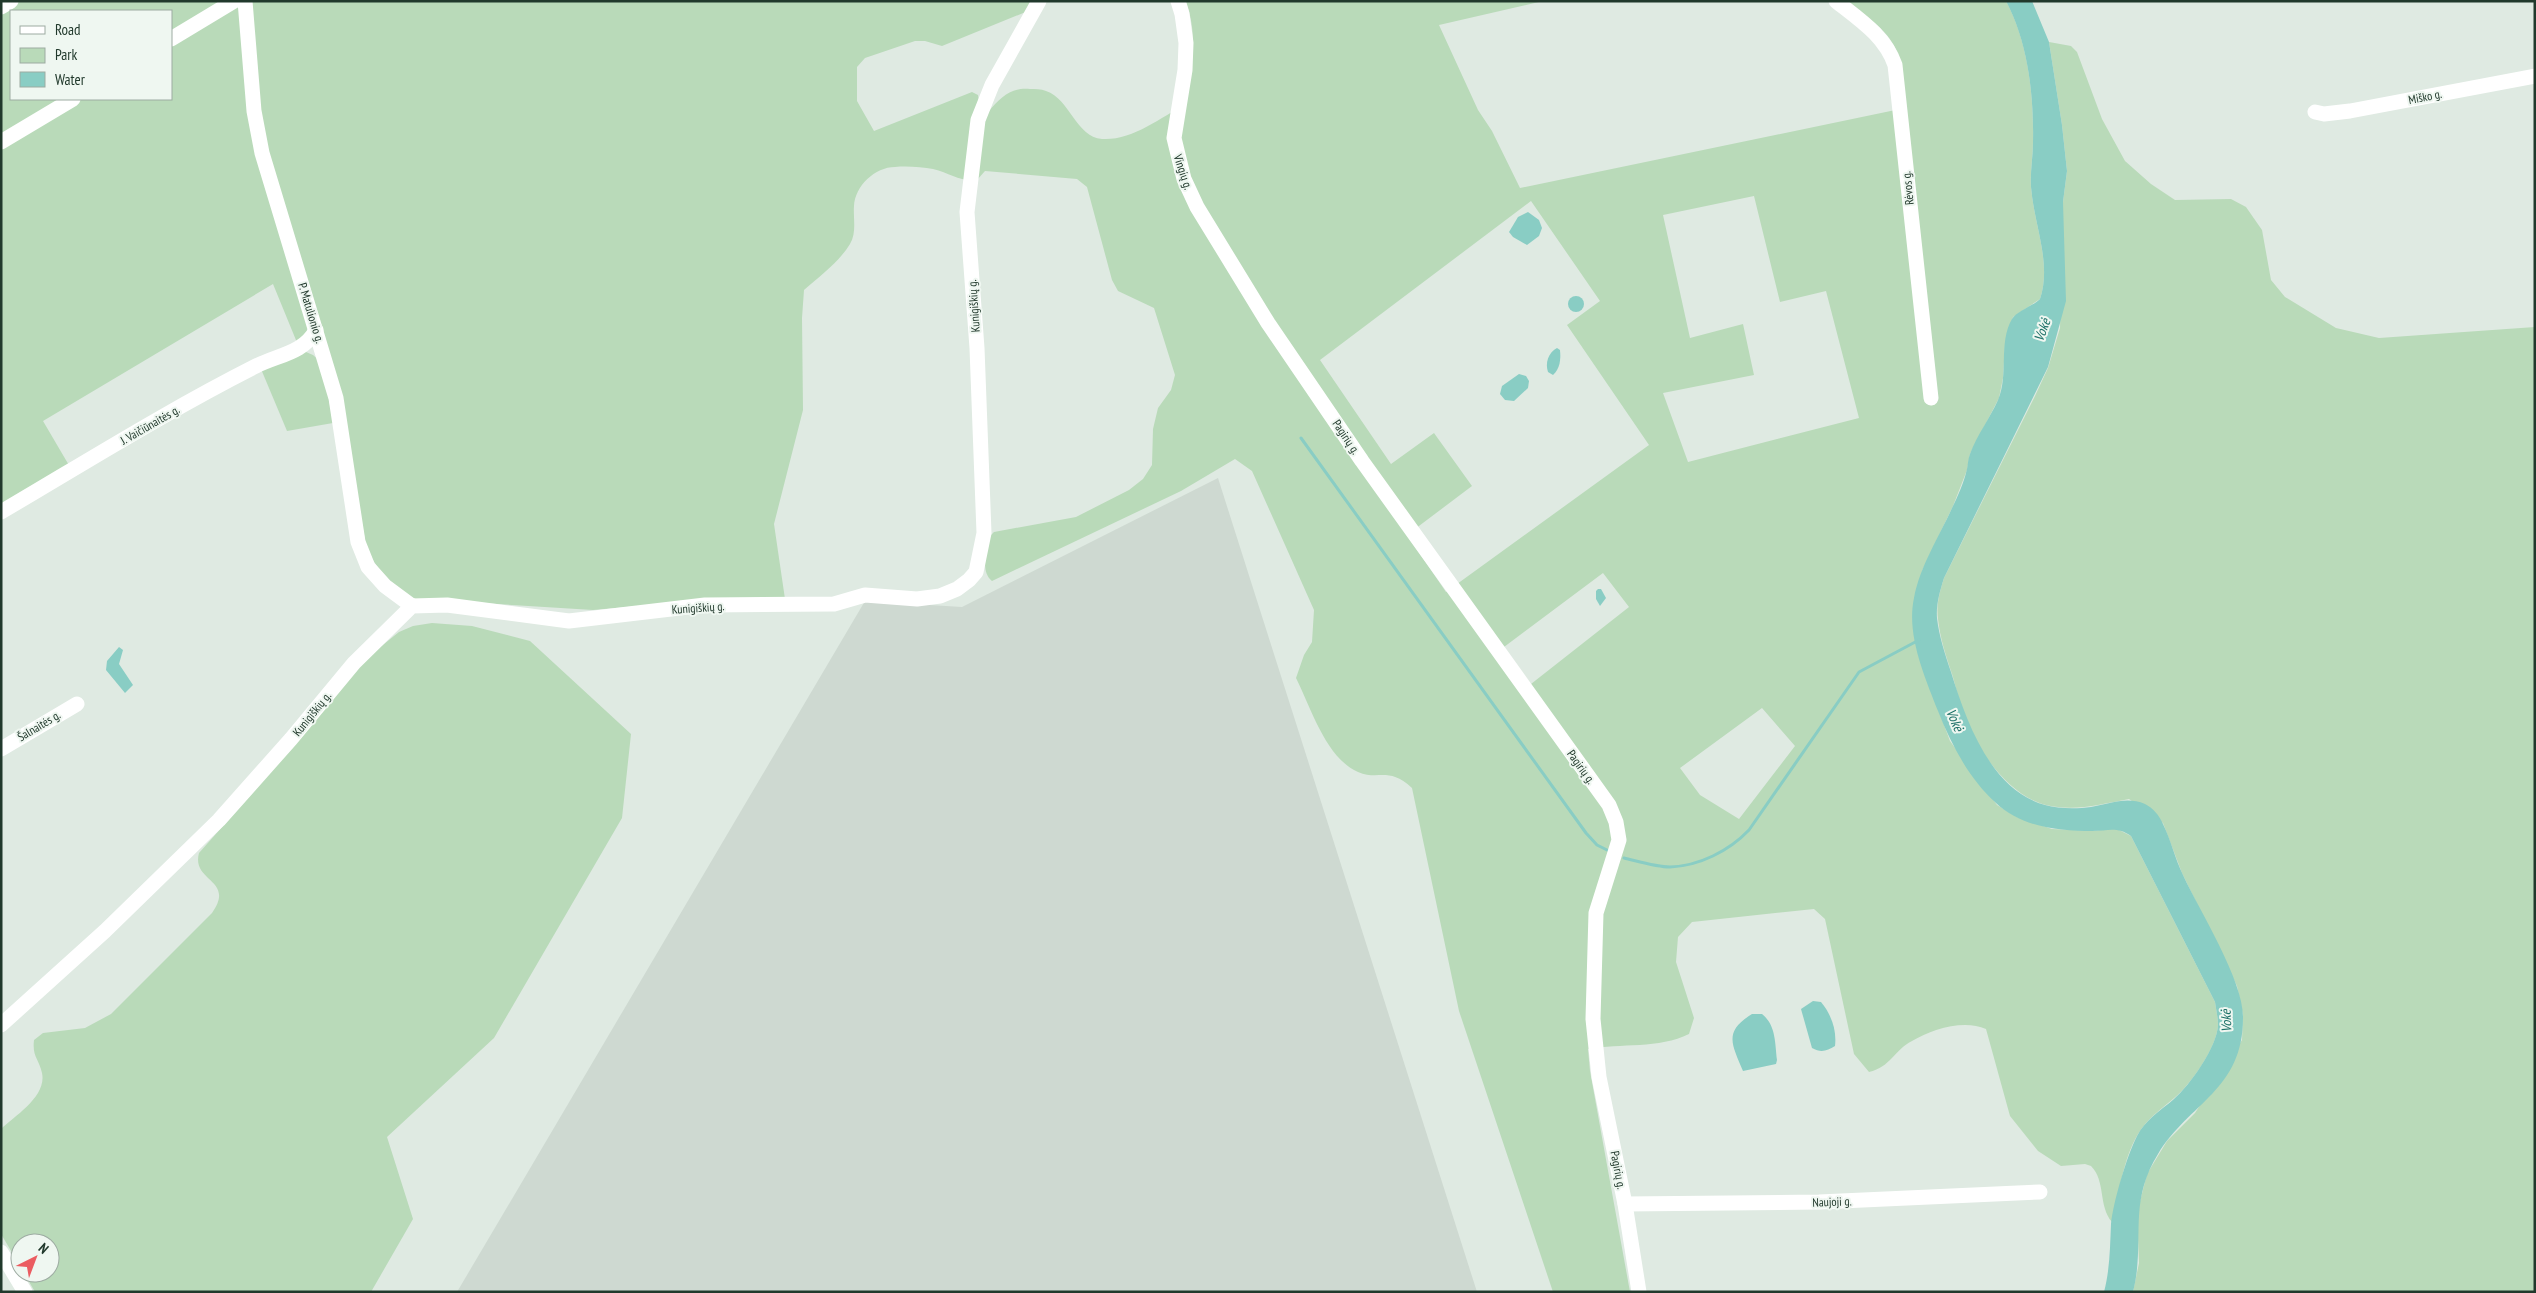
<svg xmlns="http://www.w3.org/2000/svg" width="2536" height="1293" font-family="'PT Sans Narrow',sans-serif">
<rect width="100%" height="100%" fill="#dfeae2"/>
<!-- built -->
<polygon fill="#ced9d1" points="1218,478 1477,1292 457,1292 865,601 962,607"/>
<!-- green -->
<g fill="#b9dab9" fill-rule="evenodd">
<path d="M1 1H240L245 70 311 325 298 345 273 284 43 421 70 467 1 507ZM11 11H171V99H11Z"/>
<path d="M249 1H1033L1028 11 942 46 925 41H915L865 58 857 67V101L874 131 972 92 978 95 979 102 989 111C1000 98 1011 87 1030 89 1035 89 1041 89 1046 91 1070 99 1076 137 1102 139 1131 141 1161 118 1185 104 1191 65 1199 40 1186 1H1543L1439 25 1478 110 1492 131 1520 188 1905 108C1903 90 1903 67 1896 50 1888 29 1862 14 1845 1H2006C2028 42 2034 95 2033 142 2033 157 2030 172 2031 187 2034 225 2052 263 2040 299L2013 317 2005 345 2003 378 1999 398 1970 454 1967 470 1953 506 1922 571 1918 654 1950 741 1997 805 2017 817 2052 829 2094 831 2115 828 2131 836 2215 1002C2216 1009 2218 1018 2218 1025 2217 1047 2190 1086 2173 1099 2160 1110 2147 1119 2138 1134 2123 1159 2119 1194 2112 1222 2098 1206 2106 1181 2091 1166L2085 1164 2061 1166 2038 1151 2010 1116 1986 1029C1964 1019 1932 1029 1912 1041 1894 1050 1891 1067 1869 1072L1854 1054 1825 919 1814 909 1692 922 1678 937 1676 962 1694 1018 1689 1034C1659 1049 1621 1043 1588 1049L1590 1071 1630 1292H1553L1459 1011 1412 788C1388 766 1379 781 1358 772 1326 758 1311 708 1296 678L1304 655 1312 642 1314 610 1252 471 1235 459 1181 491 992 581C980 571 987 552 988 538L994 532 1076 517 1129 490 1143 479 1152 465 1153 429 1158 408 1171 390 1175 375 1154 308 1118 291 1112 280 1087 187 1077 179 985 171 977 180C960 182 950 173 933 169 922 167 907 166 895 167 875 167 855 186 854 206 853 218 857 232 850 244 839 262 820 276 804 290L802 318 803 410 774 524 785 599 694 601 593 610 416 599C394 592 378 570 367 550L330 355 263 138ZM1754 196 1780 302 1826 291 1859 418 1688 462 1663 393 1754 375 1743 324 1690 338 1663 215ZM1531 201 1600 301 1567 325 1649 445 1446 592 1407 535 1472 486 1434 433 1391 464 1320 360ZM1603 573 1629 607 1531 684 1504 647ZM1762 708 1795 746 1739 819 1700 795 1680 768Z"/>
<path d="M2049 42 2071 46 2077 52 2102 119 2125 161 2151 184 2175 200 2231 199 2246 207 2262 230 2271 280 2285 297 2336 328 2379 338 2535 327V1292H2133L2139 1263 2137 1213 2147 1174 2167 1141 2195 1113 2242 1040 2243 1015 2237 986 2182 873 2163 823 2129 799C2101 804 2075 812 2046 805 2010 796 1980 754 1967 722 1960 707 1957 690 1952 674 1946 656 1940 638 1938 619 1936 604 1940 591 1944 578L2035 396 2048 368 2060 328 2063 202 2067 171 2062 125Z"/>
<polygon points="306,352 313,355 323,364 333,423 287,431 261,369 300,353"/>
<path d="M432 623 472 626 530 641 631 734 622 818 494 1038 387 1137 413 1219 371 1292H35L24 1273H50V1243H20V1266L1 1234V1129C16 1115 47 1096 42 1073 39 1059 32 1057 34 1040L43 1033 85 1028 111 1014 212 913C236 879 191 882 199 853L261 783 359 664 399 632 413 626Z"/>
</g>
<!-- water -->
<g fill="#89cdc4">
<path d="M2006 1H2032L2049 42 2062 125 2067 171 2063 202 2066 301 2048 367 1944 578C1940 591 1936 604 1937 618 1939 636 1945 654 1951 672 1966 720 1990 790 2045 805 2059 809 2077 809 2091 807 2110 804 2126 796 2145 804 2153 808 2159 815 2163 824 2171 840 2175 859 2183 875 2200 912 2244 981 2243 1018 2243 1090 2189 1103 2158 1154 2127 1204 2146 1241 2133 1292H2104C2110 1269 2110 1247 2111 1224 2113 1203 2127 1155 2137 1136 2145 1120 2160 1111 2174 1099 2190 1085 2217 1047 2218 1025 2218 1018 2216 1009 2215 1002L2131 836C2117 826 2108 831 2092 831 2059 831 2021 827 1996 803 1969 779 1951 744 1938 711 1925 677 1906 635 1914 598 1920 566 1939 537 1952 508 1958 496 1964 482 1967 469 1968 464 1968 459 1970 454 1977 435 1990 418 1998 400 2009 375 1998 343 2012 319 2017 311 2033 306 2040 299 2052 263 2034 225 2031 187 2030 172 2033 157 2033 142 2034 95 2028 43 2006 1Z"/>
<polygon points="1528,212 1539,220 1542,228 1539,236 1527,245 1513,237 1509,232 1518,217"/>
<circle cx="1576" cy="304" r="8"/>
<path d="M1557 348 1560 350C1561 359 1560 369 1553 375L1548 372C1545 363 1548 353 1557 348Z"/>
<polygon points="1519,374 1526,376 1529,381 1528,388 1514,401 1505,400 1500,394 1502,386"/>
<polygon points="1598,589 1601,589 1606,598 1600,606 1596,599 1596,591"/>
<polygon points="119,647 123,650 119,664 133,685 125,693 106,670 107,661"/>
<path d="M1813 1001 1821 1002C1831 1014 1837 1030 1835 1046 1827 1051 1821 1053 1812 1048L1801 1009Z"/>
<path d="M1752 1014H1762C1776 1025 1775 1043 1777 1060L1776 1064 1743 1071C1732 1044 1723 1032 1752 1014Z"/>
</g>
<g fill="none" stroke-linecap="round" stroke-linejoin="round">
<!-- stream -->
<g stroke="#89cdc4" stroke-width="3">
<polyline points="1301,438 1586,833 1597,845 1607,850"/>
<path d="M1624 858C1637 861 1656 867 1670 867 1699 866 1729 851 1749 830L1859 672 1919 640"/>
</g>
<!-- minor -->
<g stroke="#fff" stroke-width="15">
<polyline points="245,1 254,111 262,153 336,398 358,542 368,567 385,586 412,606"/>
<polyline points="1178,1 1182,14 1186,43 1185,70 1174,138 1184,179 1197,207 1268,323 1362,461 1609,805 1616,822 1619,840 1596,913 1593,1019 1599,1077 1625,1204 1639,1292"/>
<path d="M1836 1C1860 20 1885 36 1895 65L1931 398"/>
<polyline points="1,7 11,1"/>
<polyline points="171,39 234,1"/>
<polyline points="2315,112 2324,114 2350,111 2535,76"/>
<polyline points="1,142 73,99"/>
<path d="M1 512C86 462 169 410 256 366 278 355 304 353 316 330"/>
<polyline points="1,749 77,704"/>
<polyline points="1,1025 105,931 219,820 291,739 354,663 412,606 447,605 569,621 705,605 834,604 865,595 917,599 940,596 957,589 969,580 976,572 984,533 977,348 967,212 978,120 992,85 1039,1"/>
<polyline points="1625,1204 1819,1202 2040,1192"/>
<polyline points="1,1252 25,1292"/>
</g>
</g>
<g text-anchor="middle" stroke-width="4" stroke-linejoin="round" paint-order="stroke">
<!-- street labels -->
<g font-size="12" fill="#21392c" stroke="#eff7f1">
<text transform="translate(2425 97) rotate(-11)" y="4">Miško g.</text>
<text transform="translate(1183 172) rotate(72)" y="4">Vingių g.</text>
<text transform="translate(1908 188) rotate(-96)" y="4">Rėvos g.</text>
<text transform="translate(974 306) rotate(-94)" y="4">Kunigiškių g.</text>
<text transform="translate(311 313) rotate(73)" y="4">P. Matulionio g.</text>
<text transform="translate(150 425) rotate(-30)" y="4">J. Vaičiūnaitės g.</text>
<text transform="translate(1346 437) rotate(56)" y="4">Pagirių g.</text>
<text transform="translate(698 608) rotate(-4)" y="4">Kunigiškių g.</text>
<text transform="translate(312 714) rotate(-51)" y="4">Kunigiškių g.</text>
<text transform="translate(39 726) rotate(-31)" y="4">Šalnaitės g.</text>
<text transform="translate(1581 767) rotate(54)" y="4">Pagirių g.</text>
<text transform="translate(1618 1170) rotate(79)" y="4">Pagirių g.</text>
<text transform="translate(1832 1202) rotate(-2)" y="4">Naujoji g.</text>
</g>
<!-- water labels -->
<g font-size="14" font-style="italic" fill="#1f7168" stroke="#eff7f1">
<text transform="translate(2042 330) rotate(-70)" y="5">Vokė</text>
<text transform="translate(1955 720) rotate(66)" y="5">Vokė</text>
<text transform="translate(2226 1021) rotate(-92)" y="5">Vokė</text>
</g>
</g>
<!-- border -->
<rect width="2536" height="1293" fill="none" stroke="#21392c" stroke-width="5"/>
<!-- legend -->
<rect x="10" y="10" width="162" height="90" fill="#eff7f1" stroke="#9daba2"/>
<rect x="20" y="26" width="25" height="8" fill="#ffffff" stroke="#9daba2"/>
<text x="55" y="35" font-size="15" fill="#21392c">Road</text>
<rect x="20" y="48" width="25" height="15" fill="#b9dab9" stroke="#9daba2"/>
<text x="55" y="60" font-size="15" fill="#21392c">Park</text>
<rect x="20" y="72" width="25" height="15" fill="#89cdc4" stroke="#9daba2"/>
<text x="55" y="85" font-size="15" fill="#21392c">Water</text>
<!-- north arrow -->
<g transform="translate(35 1258) rotate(42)"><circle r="24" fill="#eff7f1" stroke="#9daba2"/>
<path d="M0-4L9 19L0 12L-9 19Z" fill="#eb5c61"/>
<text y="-8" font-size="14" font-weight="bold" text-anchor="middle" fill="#21392c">N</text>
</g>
</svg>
